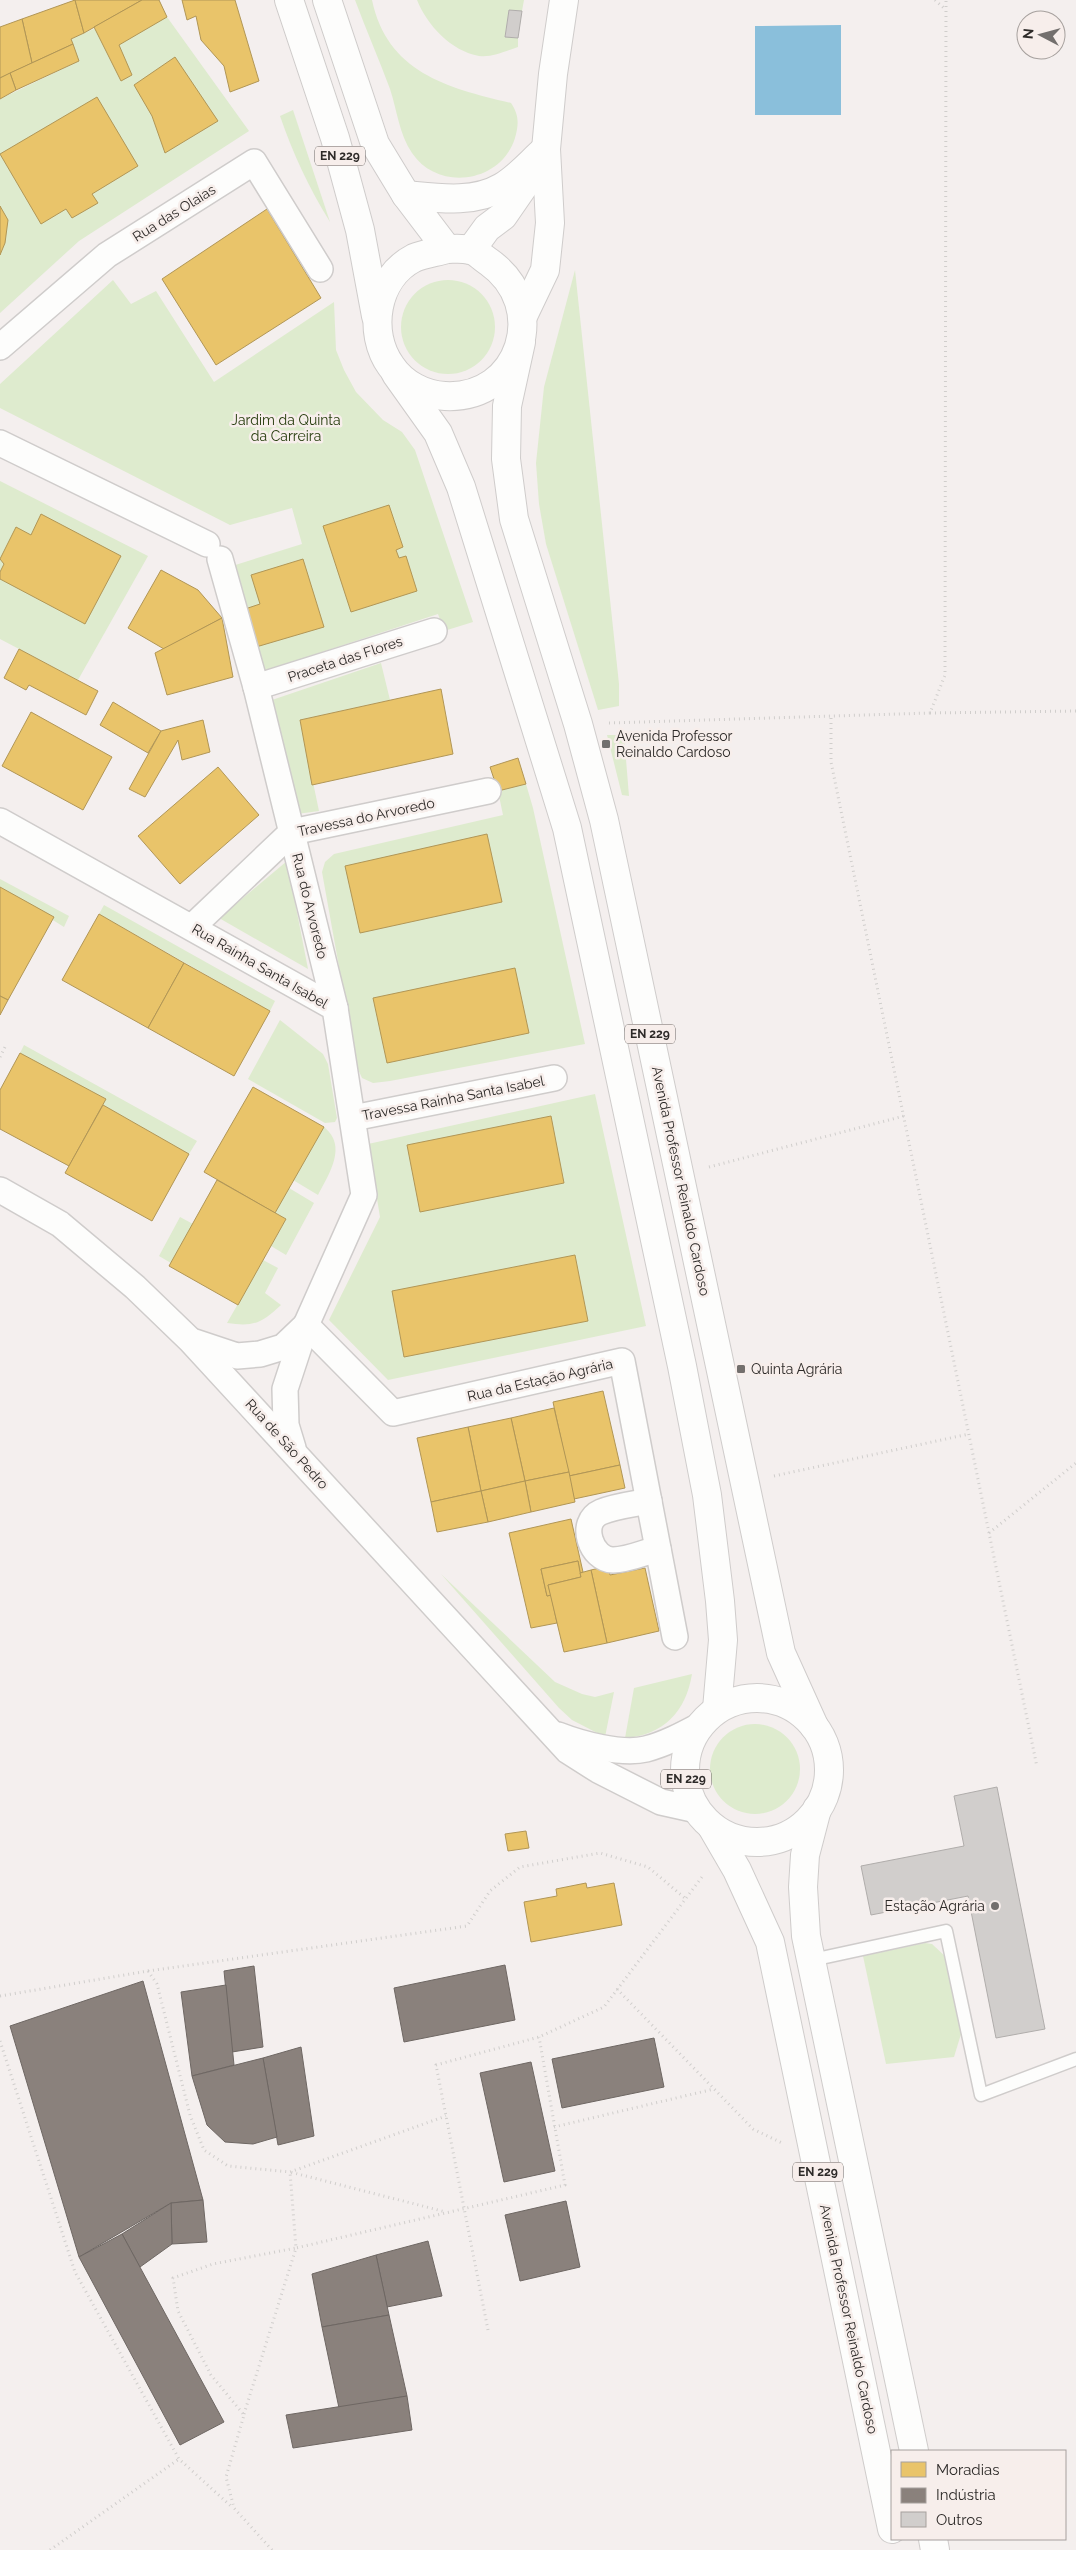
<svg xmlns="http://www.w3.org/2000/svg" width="1076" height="2550" font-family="Raleway,sans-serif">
<rect width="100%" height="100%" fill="#f4efee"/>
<!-- green -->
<g fill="#deebce">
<polygon points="159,0 167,17 249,131 79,241 0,313 0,99 79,61 71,39"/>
<path d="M355 0H372C387 72 447 88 511 103 519 115 519 124 515 138 501 183 438 192 412 153 399 134 397 110 390 89 379 59 366 30 355 0Z"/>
<path d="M417 0H524L522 11 509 10 505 36 518 38V47C506 51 491 58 479 56 451 51 427 25 417 0Z"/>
<path d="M293 110 330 222C309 188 293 154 280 116Z"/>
<polygon points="575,270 619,684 619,706 598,710 546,544 539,504 536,463 544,387"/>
<polygon points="113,280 131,304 156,291 214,382 334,302 336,350 344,370 356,392 383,420 402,432 415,450 473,622 444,631 438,614 258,673 229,567 302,544 292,508 230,525 0,408 0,384"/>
<circle cx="448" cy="327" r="47"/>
<polygon points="0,481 148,556 78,680 0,639"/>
<polygon points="381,663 390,700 300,720 319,811 297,814 272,700"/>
<polygon points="607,735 624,735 629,796 622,795"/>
<polygon points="526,784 533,808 585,1044 390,1081 373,1083 362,1078 357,1067 322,872 325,862 334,854 503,815 498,791"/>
<polygon points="287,861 308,969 219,918"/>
<polygon points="0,879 69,916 64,927 0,887"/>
<polygon points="104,905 275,1001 270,1011 99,914"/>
<polygon points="280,1020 323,1054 328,1064 337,1118 335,1122 325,1123 248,1079"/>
<polygon points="24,1045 197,1141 189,1154 103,1105 106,1099 20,1053"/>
<polygon points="595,1094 646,1326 388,1380 329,1320 380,1217 368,1144"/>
<path d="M324 1127C348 1146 329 1174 318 1195L293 1180Z"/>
<polygon points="289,1188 314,1203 286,1255 271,1246 286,1219 275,1213"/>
<polygon points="180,1217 193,1224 171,1263 159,1256"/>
<path d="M263 1260 278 1268 265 1293 281 1305C262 1323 254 1327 227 1323Z"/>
<polygon points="441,1574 555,1682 582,1694 595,1697 614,1692 605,1737 572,1720 559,1708"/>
<path d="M692 1674C686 1711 664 1735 625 1738L634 1688Z"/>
<circle cx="755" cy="1769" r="45"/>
<polygon points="925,1943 932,1944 947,1958 961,2034 954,2057 886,2064 863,1956"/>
</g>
<!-- water -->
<polygon fill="#8abfdb" points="841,25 841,115 755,115 755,26"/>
<!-- homes -->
<g fill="#e9c46a" stroke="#b19656">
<polygon points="75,0 84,33 71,39 73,44 32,63 22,19"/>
<polygon points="75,0 142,0 84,33"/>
<polygon points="142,0 159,0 167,17 119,45 132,75 121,81 94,27"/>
<polygon points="182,0 235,0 259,81 230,92 224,66 201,40 196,16 187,20"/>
<polygon points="22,19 32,63 0,78 0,27"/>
<polygon points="73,44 79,61 16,90 10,73"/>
<polygon points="175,57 218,121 165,153 152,116 134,85"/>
<polygon points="10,73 16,90 0,99 0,78"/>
<polygon points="97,97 138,166 92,194 98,203 72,218 66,209 41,224 0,154"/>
<polygon points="0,206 8,220 5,243 0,255"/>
<polygon points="267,209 321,298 216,365 162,279"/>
<polygon points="389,505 403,547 396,550 399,558 406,556 417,591 351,612 323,526"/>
<polygon points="41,514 121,556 85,624 0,579 0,572 4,564 0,559 16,527 31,535"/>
<polygon points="303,559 324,627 256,647 245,609 260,604 251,575"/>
<polygon points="161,570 198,590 222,618 164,649 128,628"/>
<polygon points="222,618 233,677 167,695 155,653"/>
<polygon points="19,649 98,691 86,715 29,685 26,690 4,678"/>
<polygon points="441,689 453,754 312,785 300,720"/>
<polygon points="113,702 161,731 148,753 100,725"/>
<polygon points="31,712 112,757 83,810 2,766"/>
<polygon points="203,720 210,752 182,760 178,740 145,797 129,789 161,731"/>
<polygon points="518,758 526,784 498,791 490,767"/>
<polygon points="218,767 259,815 180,884 138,836"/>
<polygon points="487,834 502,902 360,933 345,866"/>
<polygon points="0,887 54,917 8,1000 0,996"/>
<polygon points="99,914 184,963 148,1028 62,980"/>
<polygon points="184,963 270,1011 234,1076 148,1028"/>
<polygon points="515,968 529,1033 387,1063 373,998"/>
<polygon points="0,996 8,1000 0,1015"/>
<polygon points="20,1053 106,1099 69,1166 0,1129 0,1090"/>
<polygon points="253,1087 324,1127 275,1213 204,1172"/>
<polygon points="103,1105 189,1154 152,1221 65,1173"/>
<polygon points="551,1116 564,1183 420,1212 407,1145"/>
<polygon points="217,1180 286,1219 238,1305 169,1266"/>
<polygon points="575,1255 588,1321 404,1357 392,1291"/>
<polygon points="603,1391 620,1465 569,1476 553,1402"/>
<polygon points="554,1408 569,1472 525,1481 511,1418"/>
<polygon points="511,1418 525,1481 481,1491 468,1427"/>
<polygon points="468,1427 481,1491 431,1502 417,1438"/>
<polygon points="620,1465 625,1488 574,1499 569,1476"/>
<polygon points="569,1472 575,1502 531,1512 525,1481"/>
<polygon points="525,1481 531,1512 488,1522 481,1491"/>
<polygon points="481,1491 488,1522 437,1532 431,1502"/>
<polygon points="571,1519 583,1572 580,1573 578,1561 541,1569 547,1596 551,1595 557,1623 531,1628 509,1533"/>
<polygon points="578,1561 581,1577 548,1585 551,1595 547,1596 541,1569"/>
<polygon points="608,1566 610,1575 645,1568 659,1631 607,1643 591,1570"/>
<polygon points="591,1570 607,1643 564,1652 548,1585 581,1577 580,1573"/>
<polygon points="526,1831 529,1848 508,1851 505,1834"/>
<polygon points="586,1883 587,1888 614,1883 622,1925 531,1942 524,1902 557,1896 556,1889"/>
</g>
<!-- industry -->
<g fill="#8a817c" stroke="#6e6763">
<polygon points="505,1965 515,2020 404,2042 394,1988"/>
<polygon points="254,1966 263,2047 232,2052 224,1971"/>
<polygon points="143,1981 203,2200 171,2203 79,2257 10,2026"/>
<polygon points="226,1985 234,2065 192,2076 181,1992"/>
<polygon points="654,2038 664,2087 562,2108 552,2059"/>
<polygon points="301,2047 314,2136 278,2145 263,2058"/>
<polygon points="263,2058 277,2137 253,2144 225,2142 207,2125 192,2076"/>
<polygon points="531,2062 555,2171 504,2182 480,2073"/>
<polygon points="203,2200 207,2242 172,2244 171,2203"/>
<polygon points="566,2201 580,2267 520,2281 505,2215"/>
<polygon points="171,2203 172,2244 140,2267 122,2234"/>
<polygon points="122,2234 224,2422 180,2445 79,2257"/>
<polygon points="428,2241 442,2296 387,2307 376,2255"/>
<polygon points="376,2255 389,2315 322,2327 312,2274"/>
<polygon points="389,2315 407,2396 339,2408 322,2327"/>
<polygon points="407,2396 412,2430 293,2448 286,2415"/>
</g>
<!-- building -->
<g fill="#d1cecc" stroke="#b0adab">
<polygon points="509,10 522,11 518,38 505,37"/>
<polygon points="997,1787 1045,2029 996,2038 968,1896 871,1915 861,1866 964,1846 954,1796"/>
</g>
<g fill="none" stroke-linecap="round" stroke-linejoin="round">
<defs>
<polyline id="service" points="812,1960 946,1931 981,2095 1076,2059"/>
<g id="minor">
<polyline points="0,347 107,255 254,162 320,269"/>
<polyline points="0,443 207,544"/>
<polyline points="220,559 256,687 335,1008"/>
<polyline points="256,687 434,631"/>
<polyline points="0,821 335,1008 364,1195 306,1325 285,1389 286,1425 293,1448"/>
<polyline points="192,927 292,832 488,791"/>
<polyline points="353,1118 554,1078"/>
<polyline points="0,1190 60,1224 135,1287 191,1341 568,1751 598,1770 661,1802 697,1810"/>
<polyline points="306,1325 393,1413 622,1361 675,1637"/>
<polyline points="195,1342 237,1356 260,1354 283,1347 304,1327"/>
<path d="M649 1501C634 1504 615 1506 601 1512 578 1522 591 1560 613 1560 628 1560 645 1552 658 1549"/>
<path d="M558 1735C581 1744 622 1755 646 1749 665 1744 682 1735 699 1726"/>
</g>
<g id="tertiary">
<path d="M406 195C437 198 473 204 502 187 518 178 532 161 546 149"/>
<polyline points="471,250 487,228 503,216 532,174"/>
<polyline points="523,316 545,270 550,223 546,149 553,74 564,0"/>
</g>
<g id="primary">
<polyline points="289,0 335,138 360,230 376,316"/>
<polyline points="327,0 375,144 406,195 447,249"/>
<path d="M447 249C454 249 463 248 470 250 476 251 483 258 489 262 551 306 521 400 445 396 424 395 403 384 391 366 367 333 375 278 414 258 424 254 437 252 447 249Z"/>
<polyline points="521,342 507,406 506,459 514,519 578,724 604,820 781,1653 814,1726"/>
<polyline points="396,374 438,433 461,487 567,828 682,1366 707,1495 720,1601 723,1640 717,1709"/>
<circle cx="757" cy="1770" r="72"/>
<polyline points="817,1809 805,1855 803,1887 806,1936 914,2451"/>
<polyline points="712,1827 737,1870 770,1942 892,2529"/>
<polyline points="933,2539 935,2550"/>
</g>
</defs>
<!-- service casing -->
<use href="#service" stroke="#cfcccb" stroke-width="15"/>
<!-- minor casing -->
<use href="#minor" stroke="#cfcccb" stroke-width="28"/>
<!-- tertiary casing -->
<use href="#tertiary" stroke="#cfcccb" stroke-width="30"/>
<!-- primary casing -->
<use href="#primary" stroke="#cfcccb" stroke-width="30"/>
<!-- path -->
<g stroke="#d0cecc" stroke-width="3" stroke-dasharray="1 4" stroke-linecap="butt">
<polyline points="935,0 945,9"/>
<polyline points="930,713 1076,711"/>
<polyline points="831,718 831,762 1037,1767"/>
<polyline points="609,723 930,713 945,675 946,0"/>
<polyline points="0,1057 6,1045"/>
<polyline points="709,1167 904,1116"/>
<polyline points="774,1476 969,1434"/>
<polyline points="989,1533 1076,1463"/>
<polyline points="148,1971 467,1926 490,1891 520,1867 600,1853 648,1867 686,1899"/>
<polyline points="617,1989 753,2129 782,2143"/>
<polyline points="0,1996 148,1971 157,1984 190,2115 204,2150 228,2166 290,2172 446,2116"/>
<polyline points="0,2041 75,2272 179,2459 233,2508"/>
<polyline points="554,2127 714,2089"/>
<polyline points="488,2330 436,2065 539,2037 604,2007 702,1877"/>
<polyline points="244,2414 296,2248 565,2185 539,2037"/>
<polyline points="50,2550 179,2459"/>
<polyline points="272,2550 234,2508 226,2477 244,2415 211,2375 178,2311 173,2278 213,2264 296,2248 290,2172 446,2212"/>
</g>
<!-- service -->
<use href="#service" stroke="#fdfdfc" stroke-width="12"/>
<!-- minor -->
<use href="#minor" stroke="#fdfdfc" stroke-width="25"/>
<!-- tertiary -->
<use href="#tertiary" stroke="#fdfdfc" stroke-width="28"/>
<!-- primary -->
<use href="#primary" stroke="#fdfdfc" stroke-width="28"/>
</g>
<!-- markers -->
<g fill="#736f6d" stroke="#f7eeeb" stroke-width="2">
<rect x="601" y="739" width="10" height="10" rx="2.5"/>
<rect x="736" y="1364" width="10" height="10" rx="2.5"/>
<circle cx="995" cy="1906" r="5"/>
</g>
<g text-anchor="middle" stroke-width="5" stroke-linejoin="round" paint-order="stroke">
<!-- shield labels -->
<g fill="#f7eeeb" stroke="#6a6562" stroke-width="1">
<rect x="315" y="146.5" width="50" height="19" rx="4"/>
<rect x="625" y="1024.5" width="50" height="19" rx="4"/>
<rect x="661" y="1769.5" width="50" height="19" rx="4"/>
<rect x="793" y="2162.5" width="50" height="19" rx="4"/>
</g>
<g font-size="12" font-weight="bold" fill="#2d2a28">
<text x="340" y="160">EN 229</text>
<text x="650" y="1038">EN 229</text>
<text x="686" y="1783">EN 229</text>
<text x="818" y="2176">EN 229</text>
</g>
<!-- street labels -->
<g font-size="14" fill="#2d2a28" stroke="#f7eeeb">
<text transform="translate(174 213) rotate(-32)" y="5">Rua das Olaias</text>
<text transform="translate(345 659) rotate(-18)" y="5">Praceta das Flores</text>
<text transform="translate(366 817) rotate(-12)" y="5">Travessa do Arvoredo</text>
<text transform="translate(310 906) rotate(76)" y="5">Rua do Arvoredo</text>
<text transform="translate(260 966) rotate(30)" y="5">Rua Rainha Santa Isabel</text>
<text transform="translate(453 1098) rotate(-11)" y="5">Travessa Rainha Santa Isabel</text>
<text transform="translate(681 1181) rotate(78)" y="5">Avenida Professor Reinaldo Cardoso</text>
<text transform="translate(540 1380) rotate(-13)" y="5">Rua da Estação Agrária</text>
<text transform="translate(287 1444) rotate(48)" y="5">Rua de São Pedro</text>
<text transform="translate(849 2319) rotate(78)" y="5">Avenida Professor Reinaldo Cardoso</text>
</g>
<!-- park labels -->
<g font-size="14" fill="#263c0d" stroke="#f7eeeb">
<text x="286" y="425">Jardim da Quinta<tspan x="286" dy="16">da Carreira</tspan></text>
</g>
<!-- poi labels -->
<g font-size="14" fill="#2d2a28" stroke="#f7eeeb" text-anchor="start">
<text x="616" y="741">Avenida Professor<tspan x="616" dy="16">Reinaldo Cardoso</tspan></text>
<text x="751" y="1374">Quinta Agrária</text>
<text x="985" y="1911" text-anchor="end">Estação Agrária</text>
</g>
</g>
<!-- legend -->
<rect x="891" y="2450" width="175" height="90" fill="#f7eeeb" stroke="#a6a09d"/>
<rect x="901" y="2462" width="25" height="15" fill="#e9c46a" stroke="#a6a09d"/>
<text x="936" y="2475" font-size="15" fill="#2d2a28">Moradias</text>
<rect x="901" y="2488" width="25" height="15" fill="#8a817c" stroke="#a6a09d"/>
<text x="936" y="2500" font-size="15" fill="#2d2a28">Indústria</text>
<rect x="901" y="2512" width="25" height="15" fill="#d1cecc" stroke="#a6a09d"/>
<text x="936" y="2525" font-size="15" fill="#2d2a28">Outros</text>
<!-- north arrow -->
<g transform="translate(1041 35) rotate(276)"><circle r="24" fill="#f7eeeb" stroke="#a6a09d"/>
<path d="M0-4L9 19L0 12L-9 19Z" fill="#736f6d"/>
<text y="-8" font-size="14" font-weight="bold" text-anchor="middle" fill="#2d2a28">N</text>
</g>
</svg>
